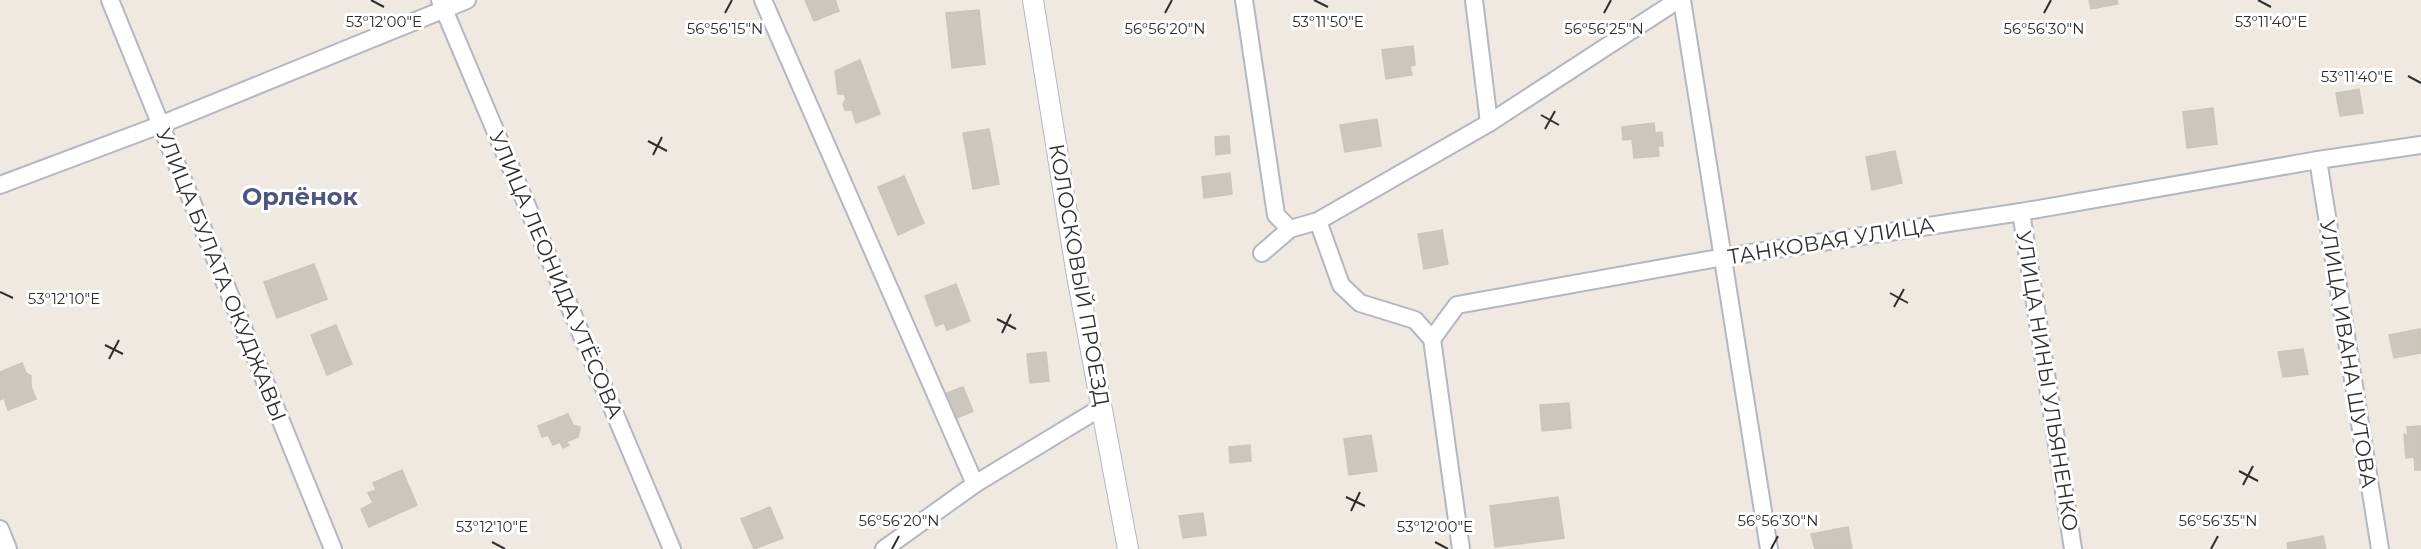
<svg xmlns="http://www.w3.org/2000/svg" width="2421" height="549" font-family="Montserrat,sans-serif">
<rect width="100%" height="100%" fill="#efe9e1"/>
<!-- building -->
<g fill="#cbc7bf" stroke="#cbc5ba" stroke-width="1.5">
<polygon points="805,0 835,0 839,11 814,21"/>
<polygon points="2089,0 2117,0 2118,4 2091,9"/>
<polygon points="979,10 985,64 952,68 946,13"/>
<polygon points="1413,46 1415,65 1410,66 1412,75 1386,79 1382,50"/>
<polygon points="860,60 880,114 856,123 852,110 845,110 843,104 846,99 844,94 838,94 835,71"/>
<polygon points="2359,89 2363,113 2340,116 2336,93"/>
<polygon points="2213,108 2217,144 2187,148 2183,112"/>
<polygon points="1377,119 1381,146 1345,152 1340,125"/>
<polygon points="1654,123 1655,133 1662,132 1663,146 1658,146 1659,156 1634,158 1632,139 1623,140 1622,127"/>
<polygon points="989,129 999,184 973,189 963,133"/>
<polygon points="1229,136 1230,153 1216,155 1215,137"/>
<polygon points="1895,151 1902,183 1872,190 1866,157"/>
<polygon points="1230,173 1232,194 1204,198 1202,177"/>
<polygon points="904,176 924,223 898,235 878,187"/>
<polygon points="1442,230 1448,264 1424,269 1418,234"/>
<polygon points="314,264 327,299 277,318 264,282"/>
<polygon points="956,284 970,321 947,330 944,323 936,326 925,296"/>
<polygon points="336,325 352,364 327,375 311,335"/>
<polygon points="2420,329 2421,353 2394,358 2389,335"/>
<polygon points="2303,349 2308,374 2283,377 2278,352"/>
<polygon points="1046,352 1049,381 1030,383 1027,354"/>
<polygon points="22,363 26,373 31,376 31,386 36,399 8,410 4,398 0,400 0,372"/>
<polygon points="963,387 973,411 957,418 947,393"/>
<polygon points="1569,403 1571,428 1542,431 1540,405"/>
<polygon points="568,414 573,425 580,427 578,437 566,442 569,445 563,448 560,442 553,445 548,435 542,437 538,426"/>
<polygon points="2421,426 2421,470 2415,470 2414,457 2406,458 2404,434 2408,436 2407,427"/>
<polygon points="1371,435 1377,471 1349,475 1344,439"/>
<polygon points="1250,445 1251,461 1230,463 1229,447"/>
<polygon points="402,470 417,505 369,527 361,509 373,503 368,493 376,490 373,483"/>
<polygon points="1558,497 1564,538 1495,547 1490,506"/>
<polygon points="770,507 783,538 754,549 741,519"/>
<polygon points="1203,513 1206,535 1183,538 1179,516"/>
<polygon points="1848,527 1852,549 1815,549 1811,534"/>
<polygon points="2323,536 2326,549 2288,549 2287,543"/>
</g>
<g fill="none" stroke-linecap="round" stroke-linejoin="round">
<defs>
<g id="minor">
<polyline points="110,0 333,549"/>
<polyline points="440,0 672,549"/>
<polyline points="763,0 975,484"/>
<polyline points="1244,0 1276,215 1290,229"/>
<polyline points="1474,0 1489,123"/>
<polyline points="1682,0 1769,549"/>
<polyline points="2318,160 2380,549"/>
<polyline points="0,185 160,125 467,0"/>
<polyline points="2021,212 2073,549"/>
<polyline points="1318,221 1341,285 1360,303 1415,320 1432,339 1457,305 1724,257 2021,212 2318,160 2421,145"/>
<polyline points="1262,253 1290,229 1318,221 1489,123 1678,0"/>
<polyline points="1432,339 1461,549"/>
<polyline points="0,529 8,549"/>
<polyline points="884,549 975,484 1102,407"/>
</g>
<polyline id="tertiary" points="1033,0 1077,276 1128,549"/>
</defs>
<!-- minor casing -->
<use href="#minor" stroke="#b4b7c1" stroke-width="20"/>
<!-- tertiary casing -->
<use href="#tertiary" stroke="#b4b7c1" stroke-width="22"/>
<!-- minor -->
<use href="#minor" stroke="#fff" stroke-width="16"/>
<!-- tertiary -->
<use href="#tertiary" stroke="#fff" stroke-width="20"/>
</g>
<!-- ticks -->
<path fill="none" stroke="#2e2e2e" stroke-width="2" d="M371 0 384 7M1314 0 1328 7M2258 0 2271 7M725 13 732 0M1165 13 1172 0M1604 13 1611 0M2044 13 2051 0M2408 76 2421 83M1541 115 1559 125M1545 129 1555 111M648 141 667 151M653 155 662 137M0 292 13 298M1890 293 1908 303M1894 307 1904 289M997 319 1016 329M1002 333 1011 314M105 345 123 354M109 359 119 340M2239 471 2258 481M2243 485 2253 466M1346 497 1365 506M1351 511 1360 492M492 542 505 549M1435 542 1448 549M892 549 899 536M1771 549 1778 536M2211 549 2218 536"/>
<g text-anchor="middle" stroke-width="6" stroke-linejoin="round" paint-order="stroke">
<!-- street labels -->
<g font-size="21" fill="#2e2e2e" stroke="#fff">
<text transform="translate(1831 241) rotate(-9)" y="7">ТАНКОВАЯ УЛИЦА</text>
<text transform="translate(221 275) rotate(68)" y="7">УЛИЦА БУЛАТА ОКУДЖАВЫ</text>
<text transform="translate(556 275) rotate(67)" y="7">УЛИЦА ЛЕОНИДА УТЁСОВА</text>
<text transform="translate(1079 275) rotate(80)" y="7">КОЛОСКОВЫЙ ПРОЕЗД</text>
<text transform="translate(2348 354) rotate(81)" y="7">УЛИЦА ИВАНА ШУТОВА</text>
<text transform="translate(2047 381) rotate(81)" y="7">УЛИЦА НИНЫ УЛЬЯНЕНКО</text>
</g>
<!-- quarter labels -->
<g font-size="24" font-weight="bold" fill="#4d5680" stroke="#fff">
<text x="300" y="205">Орлёнок</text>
</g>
</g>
<g font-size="15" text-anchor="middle" fill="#2e2e2e" stroke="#fff" stroke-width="6" stroke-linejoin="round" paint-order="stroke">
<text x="384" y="27">53°12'00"E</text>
<text x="2271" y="27">53°11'40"E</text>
<text x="1328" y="27">53°11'50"E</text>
<text x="725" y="34">56°56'15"N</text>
<text x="1165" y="34">56°56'20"N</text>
<text x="1604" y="34">56°56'25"N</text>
<text x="2044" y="34">56°56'30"N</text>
<text x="2357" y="82">53°11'40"E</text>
<text x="64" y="304">53°12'10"E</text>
<text x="899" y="526">56°56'20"N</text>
<text x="1778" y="526">56°56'30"N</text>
<text x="2218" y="526">56°56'35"N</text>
<text x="492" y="532">53°12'10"E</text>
<text x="1435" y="532">53°12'00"E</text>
</g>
</svg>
